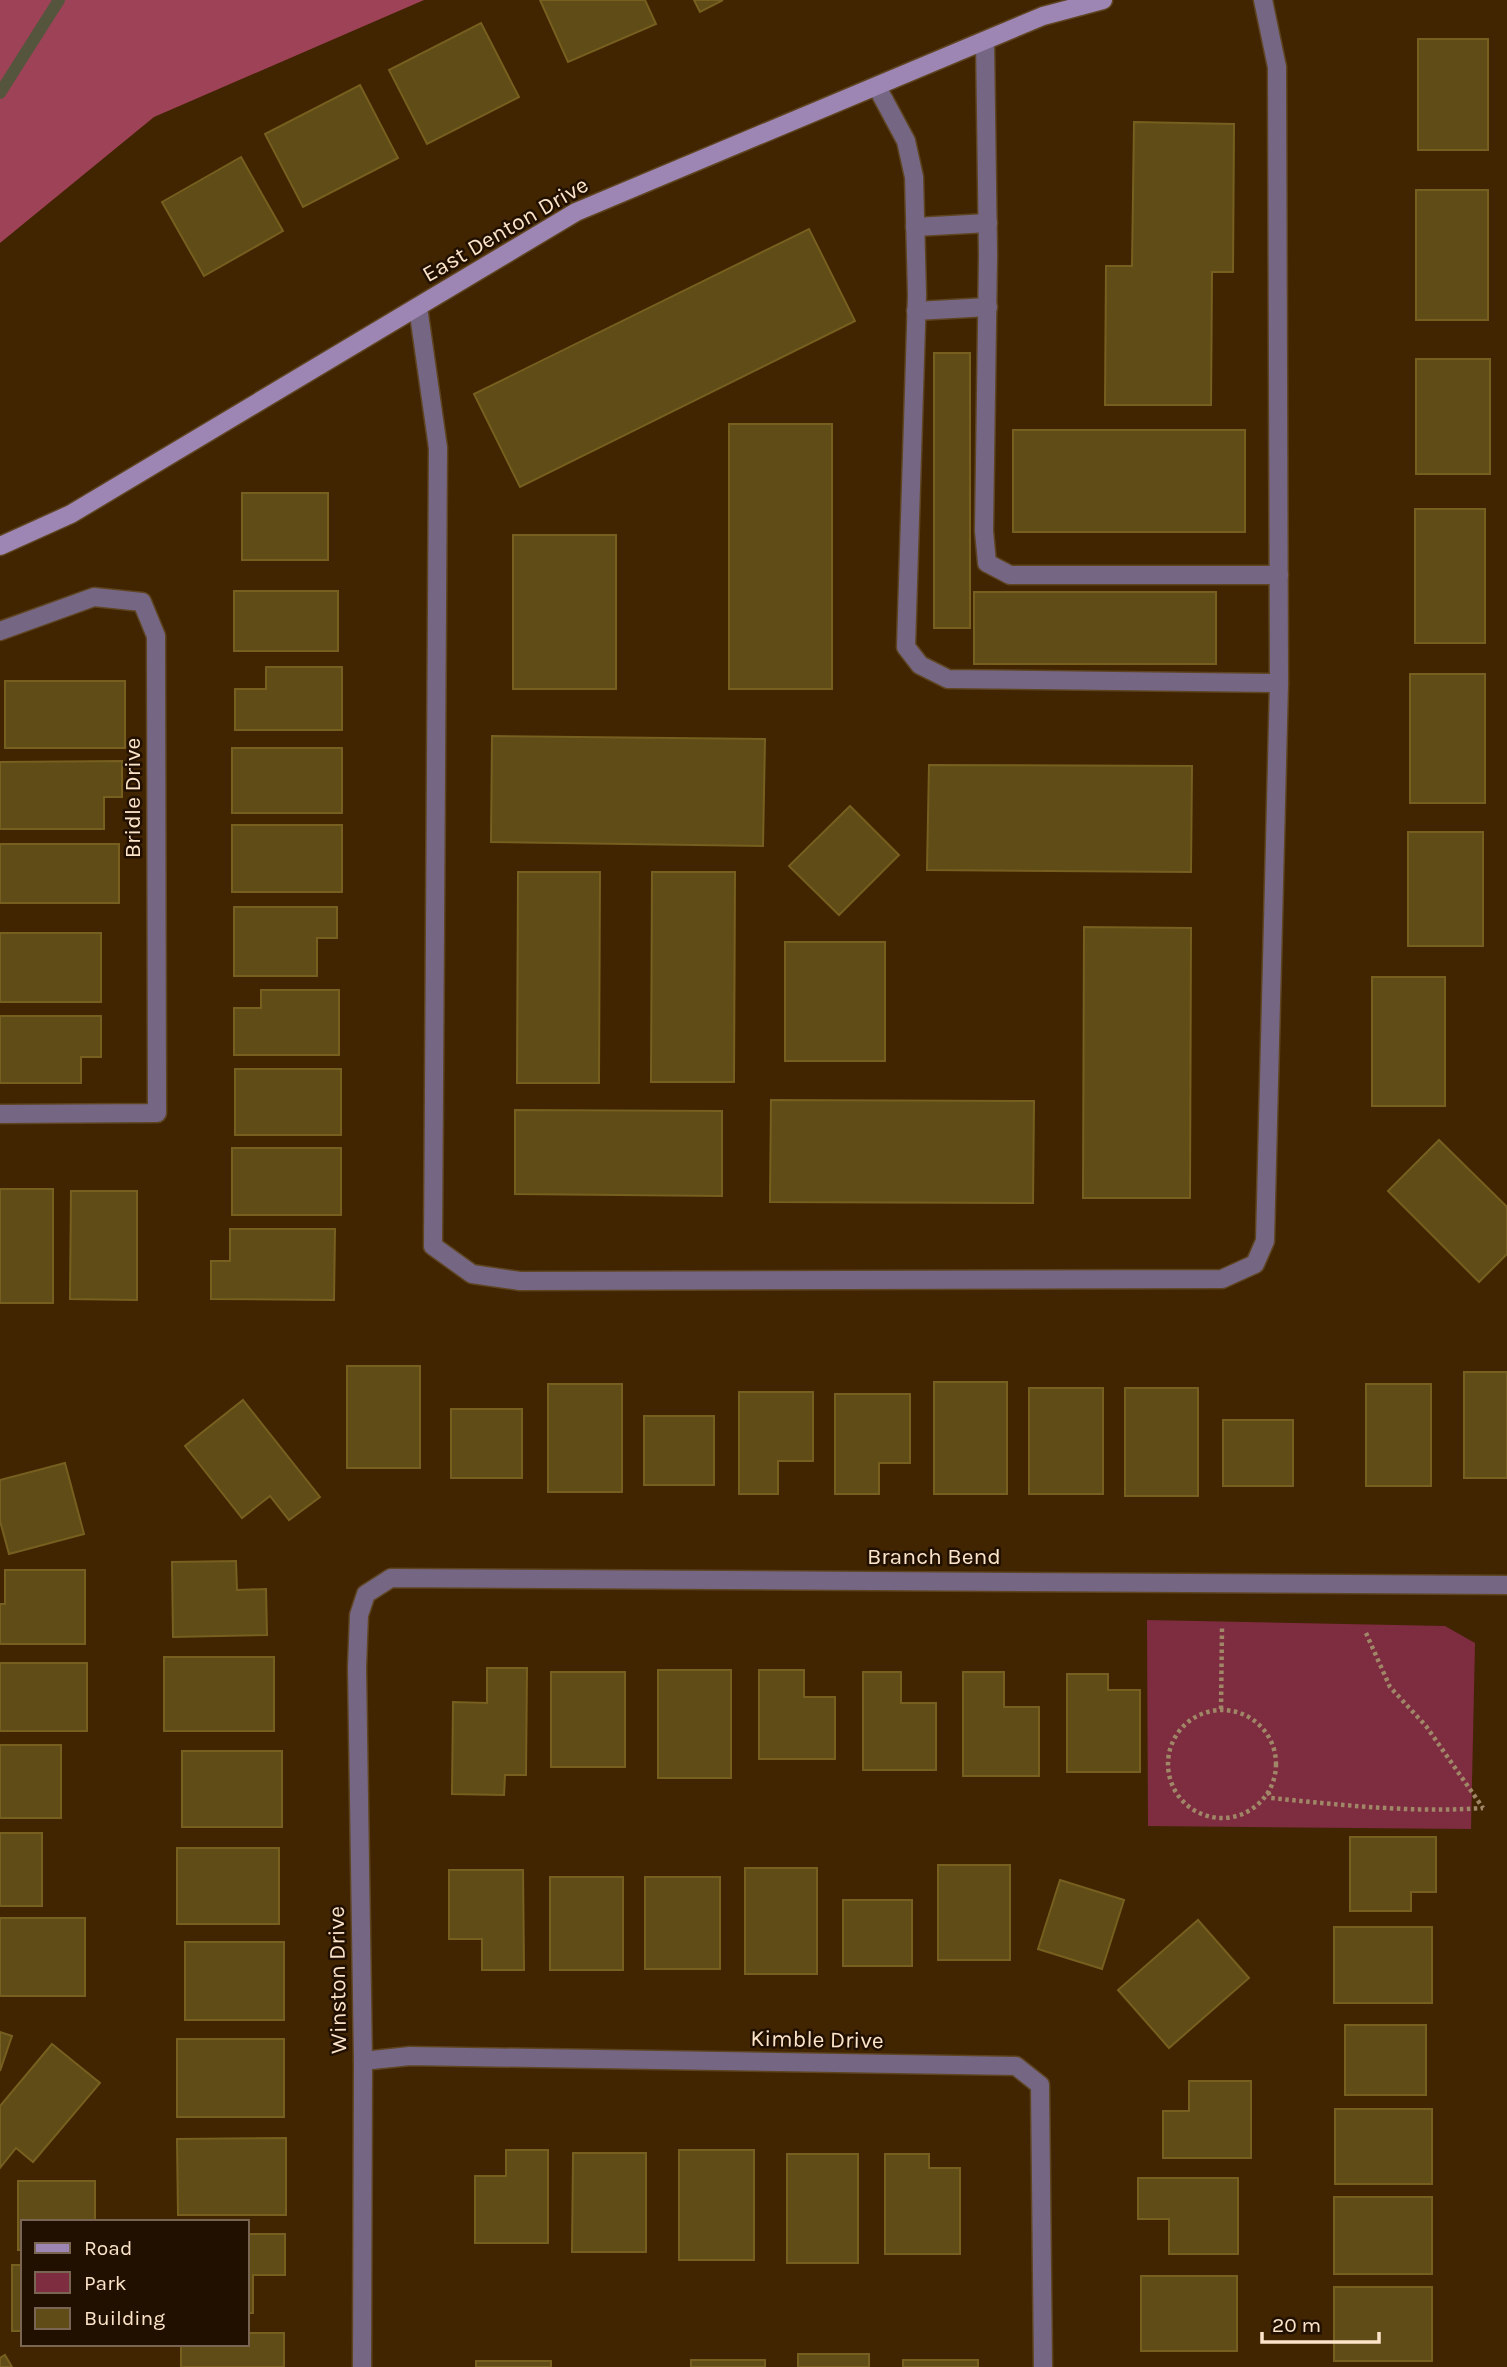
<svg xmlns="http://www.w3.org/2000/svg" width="1507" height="2367" font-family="Karla,sans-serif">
<rect width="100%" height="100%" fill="#402500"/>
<!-- green -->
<polygon fill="#7e2c40" points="1147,1620 1445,1626 1475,1643 1471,1829 1148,1826"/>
<!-- forest -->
<polygon fill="#9e4257" points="0,0 424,0 154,117 0,243"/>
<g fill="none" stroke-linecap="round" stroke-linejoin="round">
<!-- stream -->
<polyline stroke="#55553d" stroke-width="12" points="0,93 59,0"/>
</g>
<!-- building -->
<g fill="#5f4c16" stroke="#765f1f" stroke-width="2">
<polygon points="540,0 645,0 656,24 568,62"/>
<polygon points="694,0 723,0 700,12"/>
<polygon points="481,23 519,97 427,144 389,70"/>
<rect x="1418" y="39" width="70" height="111"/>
<polygon points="360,85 398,158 303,207 265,134"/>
<polygon points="1134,122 1234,124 1233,272 1212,272 1211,405 1105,405 1106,266 1132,266"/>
<polygon points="241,157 283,231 204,276 162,202"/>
<rect x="1416" y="190" width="72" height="130"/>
<polygon points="809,229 855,321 520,487 474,394"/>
<rect x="934" y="353" width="36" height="275"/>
<rect x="1416" y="359" width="74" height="115"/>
<rect x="729" y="424" width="103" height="265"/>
<rect x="1013" y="430" width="232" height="102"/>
<rect x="242" y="493" width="86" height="67"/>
<rect x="1415" y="509" width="70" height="134"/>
<rect x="513" y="535" width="103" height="154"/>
<rect x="234" y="591" width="104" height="60"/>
<rect x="974" y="592" width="242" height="72"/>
<polygon points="266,667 342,667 342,730 235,730 235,689 266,689"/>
<rect x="1410" y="674" width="75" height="129"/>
<rect x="5" y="681" width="120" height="67"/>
<polygon points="492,736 765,739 763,846 491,842"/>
<rect x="232" y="748" width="110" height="65"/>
<polygon points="122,761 122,797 104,797 104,829 0,829 0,762"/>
<polygon points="929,765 1192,766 1191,872 927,870"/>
<polygon points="850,806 899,855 839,915 789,866"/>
<rect x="232" y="825" width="110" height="67"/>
<rect x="1408" y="832" width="75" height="114"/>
<rect x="0" y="844" width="119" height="59"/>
<polygon points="518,872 600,872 599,1083 517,1083"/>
<polygon points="652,872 735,872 734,1082 651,1082"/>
<polygon points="234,907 337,907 337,938 317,938 317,976 234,976"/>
<polygon points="1084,927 1191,928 1190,1198 1083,1198"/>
<rect x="0" y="933" width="101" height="69"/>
<rect x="785" y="942" width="100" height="119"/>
<rect x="1372" y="977" width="73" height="129"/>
<polygon points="261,990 339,990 339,1055 234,1055 234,1008 261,1008"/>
<polygon points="0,1016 101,1016 101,1057 81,1057 81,1083 0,1083"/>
<rect x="235" y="1069" width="106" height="66"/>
<polygon points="771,1100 1034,1101 1033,1203 770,1202"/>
<polygon points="515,1110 722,1111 722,1196 515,1194"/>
<polygon points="1439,1140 1507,1207 1507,1254 1479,1282 1388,1191"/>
<rect x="232" y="1148" width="109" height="67"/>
<rect x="0" y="1189" width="53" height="114"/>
<polygon points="71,1191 137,1191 137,1300 70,1299"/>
<polygon points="230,1229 335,1229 334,1300 211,1299 211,1261 230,1261"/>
<rect x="347" y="1366" width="73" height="102"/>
<rect x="1464" y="1372" width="43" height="106"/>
<rect x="934" y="1382" width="73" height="112"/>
<rect x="548" y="1384" width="74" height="108"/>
<rect x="1366" y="1384" width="65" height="102"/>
<rect x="1029" y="1388" width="74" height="106"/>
<rect x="1125" y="1388" width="73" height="108"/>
<polygon points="739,1392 813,1392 813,1461 778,1461 778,1494 739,1494"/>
<polygon points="835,1394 910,1394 910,1463 879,1463 879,1494 835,1494"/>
<polygon points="243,1400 320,1497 289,1520 270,1496 242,1518 185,1446"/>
<rect x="451" y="1409" width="71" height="69"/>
<rect x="644" y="1416" width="70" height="69"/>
<rect x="1223" y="1420" width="70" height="66"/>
<polygon points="65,1463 84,1534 9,1554 0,1521 0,1480"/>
<polygon points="236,1561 237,1590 266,1589 267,1635 173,1637 172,1562"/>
<polygon points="5,1570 85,1570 85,1644 0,1644 0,1604 5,1604"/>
<rect x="164" y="1657" width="110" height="74"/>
<rect x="0" y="1663" width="87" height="68"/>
<polygon points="487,1668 527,1668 526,1775 505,1775 504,1795 452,1794 453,1702 487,1703"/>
<rect x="658" y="1670" width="73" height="108"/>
<polygon points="759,1670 804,1670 804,1697 835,1697 835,1759 759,1759"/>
<rect x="551" y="1672" width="74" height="95"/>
<polygon points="863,1672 901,1672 901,1703 936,1703 936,1770 863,1770"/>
<polygon points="963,1672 1004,1672 1004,1707 1039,1707 1039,1776 963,1776"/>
<polygon points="1067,1674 1108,1674 1108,1690 1140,1690 1140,1772 1067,1772"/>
<rect x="0" y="1745" width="61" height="73"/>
<rect x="182" y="1751" width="100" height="76"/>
<rect x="0" y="1833" width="42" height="73"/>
<polygon points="1350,1837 1436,1837 1436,1892 1411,1892 1411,1911 1350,1911"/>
<rect x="177" y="1848" width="102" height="76"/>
<rect x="938" y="1865" width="72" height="95"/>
<rect x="745" y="1868" width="72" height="106"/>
<polygon points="449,1870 523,1870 524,1970 482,1970 482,1939 449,1939"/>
<rect x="550" y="1877" width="73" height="93"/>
<rect x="645" y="1877" width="75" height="92"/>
<polygon points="1060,1880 1124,1900 1102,1969 1038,1949"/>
<rect x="843" y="1900" width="69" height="66"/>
<rect x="0" y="1918" width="85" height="78"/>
<polygon points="1198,1920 1249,1978 1169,2048 1118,1990"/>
<rect x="1334" y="1927" width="98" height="76"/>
<rect x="185" y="1942" width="99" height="78"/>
<rect x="1345" y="2025" width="81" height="70"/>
<polygon points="0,2032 12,2036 0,2071"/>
<rect x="177" y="2039" width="107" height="78"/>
<polygon points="52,2044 100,2083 33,2162 16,2148 0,2168 0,2106"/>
<polygon points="1189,2081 1251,2081 1251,2158 1163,2158 1163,2111 1189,2111"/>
<rect x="1335" y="2109" width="97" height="75"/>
<polygon points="286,2138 286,2215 178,2215 177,2139"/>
<polygon points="506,2150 548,2150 548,2243 475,2243 475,2176 506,2176"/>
<rect x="679" y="2150" width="75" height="110"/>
<polygon points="573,2153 646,2153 646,2252 572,2252"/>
<rect x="787" y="2154" width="71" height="109"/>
<polygon points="885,2154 929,2154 929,2168 960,2168 960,2254 885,2254"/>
<polygon points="1138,2178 1238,2178 1238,2254 1169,2254 1169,2219 1138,2219"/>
<polygon points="18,2181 95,2181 95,2222 23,2222 23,2250 18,2250"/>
<rect x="1334" y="2197" width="98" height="77"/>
<polygon points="247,2234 285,2234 285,2275 253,2275 253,2313 247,2313"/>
<rect x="12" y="2265" width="11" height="66"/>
<rect x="1141" y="2276" width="96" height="75"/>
<rect x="1334" y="2287" width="98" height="74"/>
<polygon points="247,2333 284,2333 284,2367 181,2367 181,2344 247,2344"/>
<rect x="798" y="2354" width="71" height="13"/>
<polygon points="5,2355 12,2367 0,2367 0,2358"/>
<rect x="691" y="2360" width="74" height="7"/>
<rect x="903" y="2360" width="75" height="7"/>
<rect x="476" y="2361" width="75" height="6"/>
</g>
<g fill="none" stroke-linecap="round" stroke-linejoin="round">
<defs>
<g id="lane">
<polyline points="1263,0 1277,67 1279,683"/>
<polyline points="985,41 988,255 984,531 987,563 1010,575 1279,575"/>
<polyline points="915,227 988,223"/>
<polyline points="418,307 438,448 433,1246 472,1274 520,1281 1222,1279 1255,1264 1265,1241 1279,683 948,679 920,665 906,647 917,295 914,177 906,141 877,87"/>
<polyline points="916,311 988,307"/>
</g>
<g id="street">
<polyline points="0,631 94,597 142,602 156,636 157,1113 0,1114"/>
<polyline points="363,2061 410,2056 1016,2066 1040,2085 1043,2367"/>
<polyline points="362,2367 363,2061 357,1667 359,1615 366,1594 391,1578 1507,1585"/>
</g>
<polyline id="secondary" points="0,546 71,514 576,212 1043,16 1103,0"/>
</defs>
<!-- lane casing -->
<use href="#lane" stroke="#5e4420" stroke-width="21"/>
<!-- street casing -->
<use href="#street" stroke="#5e4420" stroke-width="21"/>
<!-- secondary casing -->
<use href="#secondary" stroke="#5e4420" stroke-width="21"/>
<!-- path -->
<g stroke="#a08768" stroke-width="4.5" stroke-dasharray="3.5 3.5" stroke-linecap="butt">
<polyline points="1366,1633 1390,1687 1426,1726 1483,1808"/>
<polyline points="1221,1709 1222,1628"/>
<circle cx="1222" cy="1764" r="54"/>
<path d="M1268 1792 1271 1798C1342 1805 1412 1813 1483 1808"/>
</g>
<!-- lane -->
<use href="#lane" stroke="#756683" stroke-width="18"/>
<!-- street -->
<use href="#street" stroke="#756683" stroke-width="18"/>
<!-- secondary -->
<use href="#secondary" stroke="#9e86b4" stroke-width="18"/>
</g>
<g text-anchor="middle" stroke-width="5" stroke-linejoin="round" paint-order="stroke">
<!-- street labels -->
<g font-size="23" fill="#fce4ca" stroke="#211000">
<text transform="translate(505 229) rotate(-30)" y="8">East Denton Drive</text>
<text transform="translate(132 798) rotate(-90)" y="8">Bridle Drive</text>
<text x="934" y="1564">Branch Bend</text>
<text transform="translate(337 1980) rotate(-91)" y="8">Winston Drive</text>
<text transform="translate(817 2039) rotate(1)" y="8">Kimble Drive</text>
</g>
</g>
<!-- legend -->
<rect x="21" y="2220" width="228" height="126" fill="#211000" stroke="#796551" stroke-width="2"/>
<rect x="35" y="2243" width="35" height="10" fill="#9e86b4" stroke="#796551" stroke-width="2"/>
<text x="84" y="2255" font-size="21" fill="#fce4ca">Road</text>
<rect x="35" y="2272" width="35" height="21" fill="#7e2c40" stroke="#796551" stroke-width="2"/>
<text x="84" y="2290" font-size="21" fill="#fce4ca">Park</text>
<rect x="35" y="2308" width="35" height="21" fill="#5f4c16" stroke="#796551" stroke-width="2"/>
<text x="84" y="2325" font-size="21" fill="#fce4ca">Building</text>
<!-- scale -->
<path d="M1262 2332v10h117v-10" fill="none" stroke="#fce4ca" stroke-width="3.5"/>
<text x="1272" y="2332" font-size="21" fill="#fce4ca" stroke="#211000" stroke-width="5" paint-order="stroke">20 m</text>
</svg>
